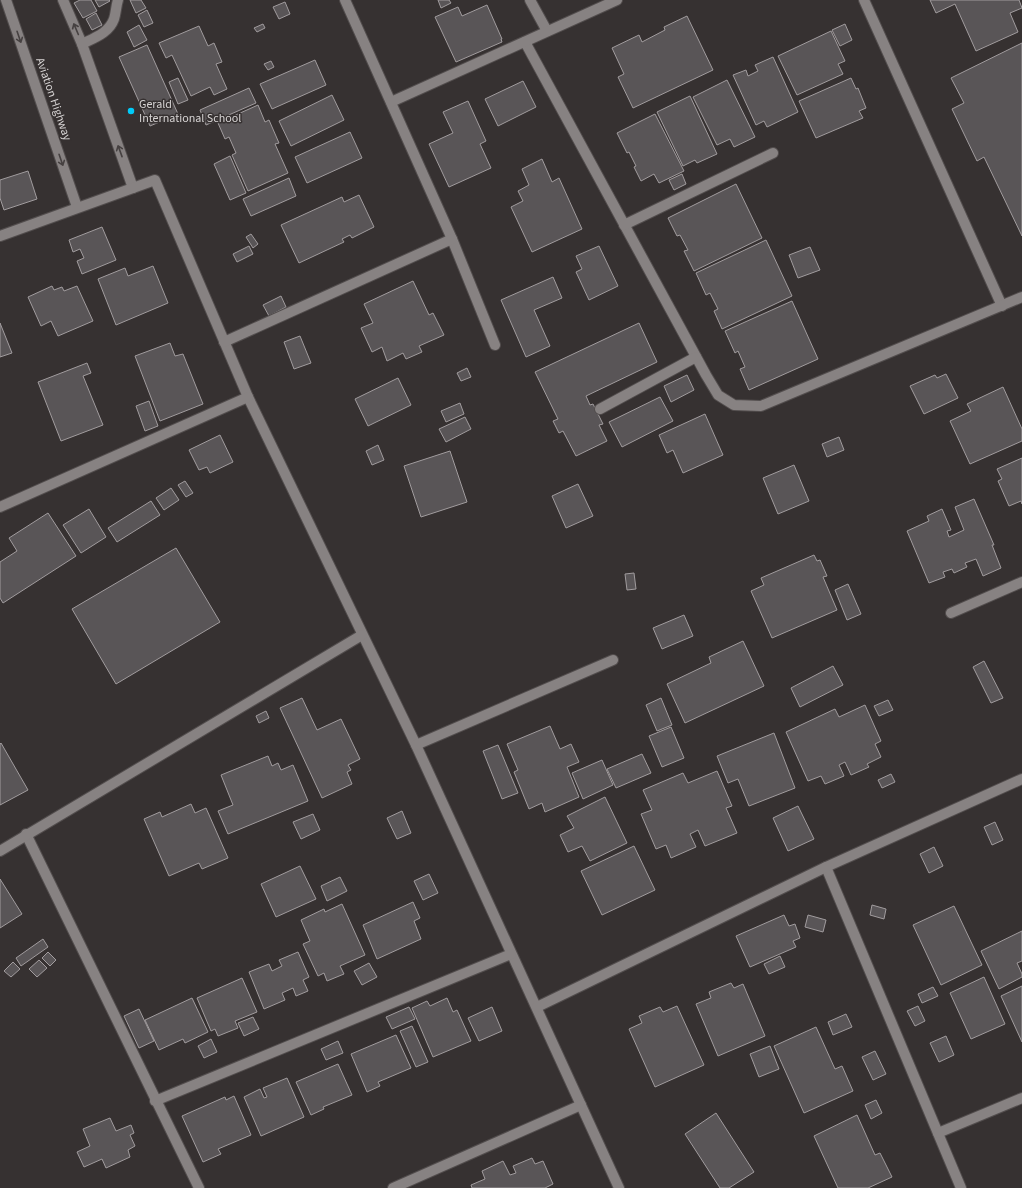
<svg xmlns="http://www.w3.org/2000/svg" width="1022" height="1188" font-family="'Source Sans 3',sans-serif">
<rect width="100%" height="100%" fill="#363131"/>
<!-- building -->
<g fill="#595557" stroke="#a19c9e">
<polygon points="80,0 91,0 97,11 83,18 74,3"/>
<polygon points="95,0 109,0 110,1 99,7"/>
<polygon points="130,0 141,0 146,8 136,13"/>
<polygon points="438,0 449,0 451,3 441,8"/>
<polygon points="930,0 1019,0 1022,8 1010,13 1018,32 976,51 955,4 936,13"/>
<polygon points="285,2 290,14 279,19 273,7"/>
<polygon points="487,5 502,39 501,39 502,42 456,62 435,17 458,7 462,16"/>
<polygon points="147,10 153,23 144,27 138,15"/>
<polygon points="96,13 102,25 92,30 86,19"/>
<polygon points="687,16 713,70 633,108 618,77 624,74 612,48 639,35 642,42 665,30 664,27"/>
<polygon points="263,24 265,28 257,32 254,28"/>
<polygon points="845,24 852,40 840,46 832,30"/>
<polygon points="139,25 147,40 134,47 127,32"/>
<polygon points="199,26 208,46 214,43 222,62 216,64 227,89 214,95 210,87 191,96 172,55 166,58 159,43"/>
<polygon points="831,31 845,61 838,64 843,74 797,95 778,56"/>
<polygon points="1022,43 1022,236 984,157 977,161 952,109 964,103 951,78"/>
<polygon points="147,45 178,114 150,126 119,57"/>
<polygon points="773,57 798,112 767,127 764,121 756,125 733,75 746,70 748,76 758,71 755,65"/>
<polygon points="315,60 326,85 272,109 260,84"/>
<polygon points="271,61 274,67 268,70 264,64"/>
<polygon points="178,78 188,100 178,104 169,82"/>
<polygon points="851,78 856,89 858,88 866,108 859,111 863,118 816,138 799,101"/>
<polygon points="727,80 755,137 734,147 730,139 717,145 693,97"/>
<polygon points="523,81 536,107 498,126 485,99"/>
<polygon points="249,88 256,103 206,125 200,110"/>
<polygon points="332,95 344,120 291,146 279,121"/>
<polygon points="690,96 717,154 697,163 695,160 683,166 657,112"/>
<polygon points="468,101 486,141 480,144 491,168 449,187 429,144 453,133 443,112"/>
<polygon points="258,105 265,122 269,120 279,143 275,144 288,173 248,191 232,155 236,153 229,137 225,139 218,123"/>
<polygon points="655,114 684,171 659,183 654,174 641,181 634,167 636,166 629,152 627,153 617,133"/>
<polygon points="350,132 362,158 307,183 295,157"/>
<polygon points="230,156 246,193 230,200 214,164"/>
<polygon points="542,159 552,182 559,178 582,229 532,252 511,207 523,201 518,191 529,185 522,169"/>
<polygon points="28,171 37,199 4,210 0,198 0,180"/>
<polygon points="682,174 686,184 674,190 669,180"/>
<polygon points="289,178 296,196 251,216 243,199"/>
<polygon points="736,184 762,238 694,271 684,251 688,250 680,235 677,236 668,218"/>
<polygon points="359,195 374,227 352,238 350,235 342,239 344,242 299,263 281,225 342,197 344,202"/>
<polygon points="102,227 116,260 82,274 77,261 84,258 80,249 73,252 69,240"/>
<polygon points="251,234 258,244 253,248 246,237"/>
<polygon points="766,240 792,296 722,329 714,311 718,309 710,293 706,295 696,273"/>
<polygon points="249,246 253,254 237,262 233,254"/>
<polygon points="599,246 618,286 589,300 576,272 582,269 576,256"/>
<polygon points="810,247 820,270 798,278 789,255"/>
<polygon points="153,266 168,303 116,325 98,279 125,268 128,276"/>
<polygon points="553,277 562,298 534,310 550,346 526,357 501,300"/>
<polygon points="413,281 429,315 433,313 444,335 419,346 422,352 406,359 403,353 387,361 382,347 372,352 361,328 373,323 364,304"/>
<polygon points="52,286 54,290 62,287 64,291 77,286 93,321 58,336 51,321 41,326 28,297"/>
<polygon points="281,296 286,307 269,316 263,305"/>
<polygon points="792,301 818,359 749,390 740,369 745,367 738,351 735,353 725,331"/>
<polygon points="0,323 12,353 0,357"/>
<polygon points="639,323 657,362 586,396 590,405 593,404 603,424 599,425 607,441 576,456 563,431 559,433 553,421 558,419 535,372"/>
<polygon points="300,336 311,363 294,369 284,342"/>
<polygon points="170,343 175,356 183,354 203,404 160,421 135,356"/>
<polygon points="87,363 91,373 83,376 103,425 61,441 38,382"/>
<polygon points="467,368 471,377 461,381 457,373"/>
<polygon points="946,374 958,398 924,414 910,386 935,375 937,378"/>
<polygon points="687,375 694,390 671,402 664,386"/>
<polygon points="398,378 411,405 368,426 355,399"/>
<polygon points="1003,387 1022,429 1022,441 970,464 950,421 971,411 967,404"/>
<polygon points="660,397 673,421 622,447 609,422"/>
<polygon points="149,401 158,426 145,431 136,406"/>
<polygon points="460,403 464,414 446,422 441,411"/>
<polygon points="705,414 723,455 683,473 673,450 667,453 659,435"/>
<polygon points="465,417 471,429 446,442 439,429"/>
<polygon points="220,435 233,462 210,473 207,467 199,470 189,450"/>
<polygon points="839,437 844,450 827,457 822,444"/>
<polygon points="378,445 384,460 372,465 366,451"/>
<polygon points="450,451 467,502 421,517 404,466"/>
<polygon points="1022,458 1022,504 1021,501 1009,506 998,481 1002,479 997,469"/>
<polygon points="794,465 809,501 778,514 763,478"/>
<polygon points="185,481 193,493 186,497 178,485"/>
<polygon points="578,484 593,516 566,528 552,496"/>
<polygon points="171,488 179,500 164,510 156,498"/>
<polygon points="974,499 994,545 992,545 1001,568 983,576 976,559 965,563 967,567 954,573 952,569 943,572 945,577 929,583 907,531 929,521 927,516 942,509 951,530 947,531 949,537 964,530 955,507"/>
<polygon points="151,501 160,515 117,542 108,528"/>
<polygon points="89,509 106,537 81,553 63,525"/>
<polygon points="48,513 76,556 3,603 0,598 0,562 17,551 9,538"/>
<polygon points="176,548 220,622 116,684 72,609"/>
<polygon points="814,555 817,561 820,560 827,576 823,577 837,610 772,638 751,591 764,585 761,578"/>
<polygon points="634,573 636,589 627,590 625,574"/>
<polygon points="848,584 861,614 847,620 835,590"/>
<polygon points="684,615 693,636 662,649 653,628"/>
<polygon points="743,641 764,686 685,723 667,684 711,663 709,657"/>
<polygon points="984,661 1003,698 991,703 973,667"/>
<polygon points="833,666 843,685 800,707 791,688"/>
<polygon points="302,698 317,730 341,719 360,759 348,765 351,770 347,772 352,784 322,798 280,708"/>
<polygon points="661,698 672,725 657,731 646,705"/>
<polygon points="888,700 893,710 879,716 874,706"/>
<polygon points="865,705 881,741 875,744 881,757 867,764 869,767 851,775 845,762 839,765 844,776 825,784 821,776 808,781 786,732 835,709 839,717"/>
<polygon points="266,711 269,718 259,723 256,716"/>
<polygon points="550,726 560,749 571,744 579,762 567,767 579,797 545,812 542,803 529,809 514,772 518,770 507,744"/>
<polygon points="671,727 684,758 662,767 649,736"/>
<polygon points="774,733 795,788 749,806 738,779 728,783 717,756"/>
<polygon points="1,743 28,790 0,805 0,744"/>
<polygon points="498,745 518,793 502,799 483,751"/>
<polygon points="642,754 651,773 616,788 607,769"/>
<polygon points="268,756 272,766 278,763 281,770 293,765 308,801 228,834 218,811 233,805 221,775"/>
<polygon points="602,760 613,785 583,799 572,773"/>
<polygon points="717,771 732,806 726,808 737,833 705,846 698,830 690,834 696,847 671,858 666,845 656,849 641,814 652,810 643,790 683,773 688,783"/>
<polygon points="891,774 895,782 882,788 878,780"/>
<polygon points="605,797 627,843 590,861 582,846 568,852 560,835 574,828 567,816"/>
<polygon points="191,804 195,813 206,808 228,858 202,869 199,863 169,876 144,819 160,812 162,817"/>
<polygon points="798,806 814,839 788,851 773,818"/>
<polygon points="402,811 411,833 397,839 387,818"/>
<polygon points="313,814 320,830 301,839 293,822"/>
<polygon points="995,822 1003,840 992,845 984,827"/>
<polygon points="634,846 655,890 602,915 581,871"/>
<polygon points="934,847 943,866 929,873 920,854"/>
<polygon points="300,866 316,899 276,917 261,884"/>
<polygon points="429,874 438,893 423,900 414,881"/>
<polygon points="340,877 347,891 327,901 321,886"/>
<polygon points="0,879 22,914 0,928"/>
<polygon points="413,902 420,918 414,921 421,939 377,959 363,925"/>
<polygon points="342,904 365,955 340,966 344,974 327,981 324,973 318,976 303,944 310,941 301,920 324,909 325,912"/>
<polygon points="872,905 886,909 884,919 870,915"/>
<polygon points="954,906 982,965 941,985 913,925"/>
<polygon points="784,915 789,926 795,924 800,938 793,941 796,947 750,967 736,936"/>
<polygon points="808,915 826,920 823,932 805,927"/>
<polygon points="1022,931 1022,961 1017,963 1022,974 1022,977 999,989 981,951"/>
<polygon points="43,939 48,947 21,966 16,958"/>
<polygon points="48,952 56,960 50,966 42,958"/>
<polygon points="298,952 309,977 303,980 308,991 296,996 293,988 282,993 285,1000 264,1009 249,972 269,964 272,971 282,966 279,960"/>
<polygon points="780,956 785,967 769,974 764,964"/>
<polygon points="39,960 47,968 37,977 29,969"/>
<polygon points="13,962 20,969 11,977 4,971"/>
<polygon points="369,963 377,977 362,985 354,971"/>
<polygon points="984,977 1005,1024 971,1039 950,993"/>
<polygon points="242,978 257,1012 235,1021 238,1028 218,1036 215,1029 211,1031 197,998"/>
<polygon points="731,983 734,988 743,984 765,1036 718,1056 696,1004 711,998 709,992"/>
<polygon points="1022,986 1022,1042 1001,996"/>
<polygon points="933,987 938,996 922,1003 918,994"/>
<polygon points="192,998 208,1032 185,1043 183,1039 159,1050 145,1020"/>
<polygon points="447,998 453,1012 457,1010 471,1041 433,1057 412,1008 427,1001 430,1006"/>
<polygon points="677,1006 704,1065 655,1087 629,1029 642,1023 639,1016 660,1007 663,1012"/>
<polygon points="918,1006 925,1021 915,1026 907,1011"/>
<polygon points="409,1007 415,1019 392,1029 386,1017"/>
<polygon points="492,1007 502,1031 479,1041 468,1018"/>
<polygon points="139,1009 154,1041 139,1048 124,1016"/>
<polygon points="846,1014 852,1027 833,1035 828,1022"/>
<polygon points="253,1017 259,1029 244,1036 238,1023"/>
<polygon points="412,1026 428,1062 416,1067 400,1031"/>
<polygon points="816,1027 835,1069 842,1066 853,1091 804,1113 774,1046"/>
<polygon points="396,1035 411,1068 378,1082 380,1086 367,1092 351,1054"/>
<polygon points="946,1036 954,1055 939,1062 930,1043"/>
<polygon points="211,1039 217,1052 204,1058 198,1046"/>
<polygon points="338,1041 343,1053 326,1060 321,1049"/>
<polygon points="770,1046 779,1069 759,1077 750,1054"/>
<polygon points="875,1051 886,1074 873,1080 862,1057"/>
<polygon points="338,1064 352,1095 323,1107 324,1109 311,1115 296,1082"/>
<polygon points="287,1078 304,1117 261,1136 244,1097 260,1089 264,1098 267,1097 263,1088"/>
<polygon points="234,1096 251,1135 218,1149 221,1154 203,1162 182,1116 225,1097 226,1100"/>
<polygon points="876,1100 882,1113 871,1119 865,1105"/>
<polygon points="716,1113 754,1172 729,1188 720,1188 685,1134"/>
<polygon points="857,1115 875,1155 880,1153 892,1177 868,1188 838,1188 814,1136"/>
<polygon points="110,1118 116,1131 131,1125 134,1133 130,1135 135,1146 128,1150 130,1157 106,1168 102,1159 84,1167 77,1152 90,1146 83,1129"/>
<polygon points="532,1158 535,1164 543,1161 553,1184 545,1188 472,1188 471,1185 485,1179 482,1171 503,1161 510,1175 516,1173 513,1166"/>
</g>
<g fill="none" stroke-linecap="round" stroke-linejoin="round">
<defs>
<g id="minor">
<polyline points="6,0 77,207"/>
<polyline points="63,0 82,44 133,188"/>
<polyline points="345,0 452,239 495,345"/>
<polyline points="530,0 547,31"/>
<polyline points="864,0 1002,306"/>
<polyline points="525,42 706,375 718,395 734,405 761,406 1022,297"/>
<path d="M82 44C94 38 109 33 114 19 116 13 116 6 118 0"/>
<polyline points="391,102 617,0"/>
<polyline points="624,225 773,153"/>
<polyline points="0,236 155,180 248,397 416,745 619,1188"/>
<polyline points="224,342 452,239"/>
<polyline points="600,409 696,357"/>
<polyline points="0,507 248,397"/>
<polyline points="951,613 1022,582"/>
<polyline points="416,745 613,660"/>
<polyline points="26,834 199,1188"/>
<polyline points="0,851 362,635"/>
<polyline points="826,867 961,1188"/>
<polyline points="537,1007 826,867 1022,779"/>
<polyline points="155,1101 511,954"/>
<polyline points="938,1133 1022,1098"/>
<polyline points="393,1188 581,1105"/>
</g>
</defs>
<!-- minor casing -->
<use href="#minor" stroke="#524d4d" stroke-width="12"/>
<!-- minor -->
<use href="#minor" stroke="#878282" stroke-width="10"/>
</g>
<!-- one-way arrows -->
<defs><path id="oneway-shaft" d="M-6 0H5M1.5-3L5.5 0L1.5 3" fill="none" stroke-width="1.6" stroke-linecap="round" stroke-linejoin="round"/></defs>
<g stroke="#464141">
<use href="#oneway-shaft" transform="translate(76 29) rotate(-113)"/>
<use href="#oneway-shaft" transform="translate(19 37) rotate(71)"/>
<use href="#oneway-shaft" transform="translate(120 151) rotate(-110)"/>
<use href="#oneway-shaft" transform="translate(61 160) rotate(71)"/>
</g>
<!-- markers -->
<circle fill="#00cbf9" stroke="#363131" stroke-width="1.5" cx="131" cy="111" r="4"/>
<g text-anchor="middle" stroke-width="3" stroke-linejoin="round" paint-order="stroke">
<!-- street labels -->
<g font-size="12" fill="#d7d4d4" stroke="#363131">
<text transform="translate(54 99) rotate(71)" y="4">Aviation Highway</text>
</g>
<!-- poi labels -->
<g font-size="12" fill="#d7d4d4" stroke="#363131" text-anchor="start">
<text x="139" y="108">Gerald<tspan x="139" dy="14">International School</tspan></text>
</g>
</g>
</svg>
